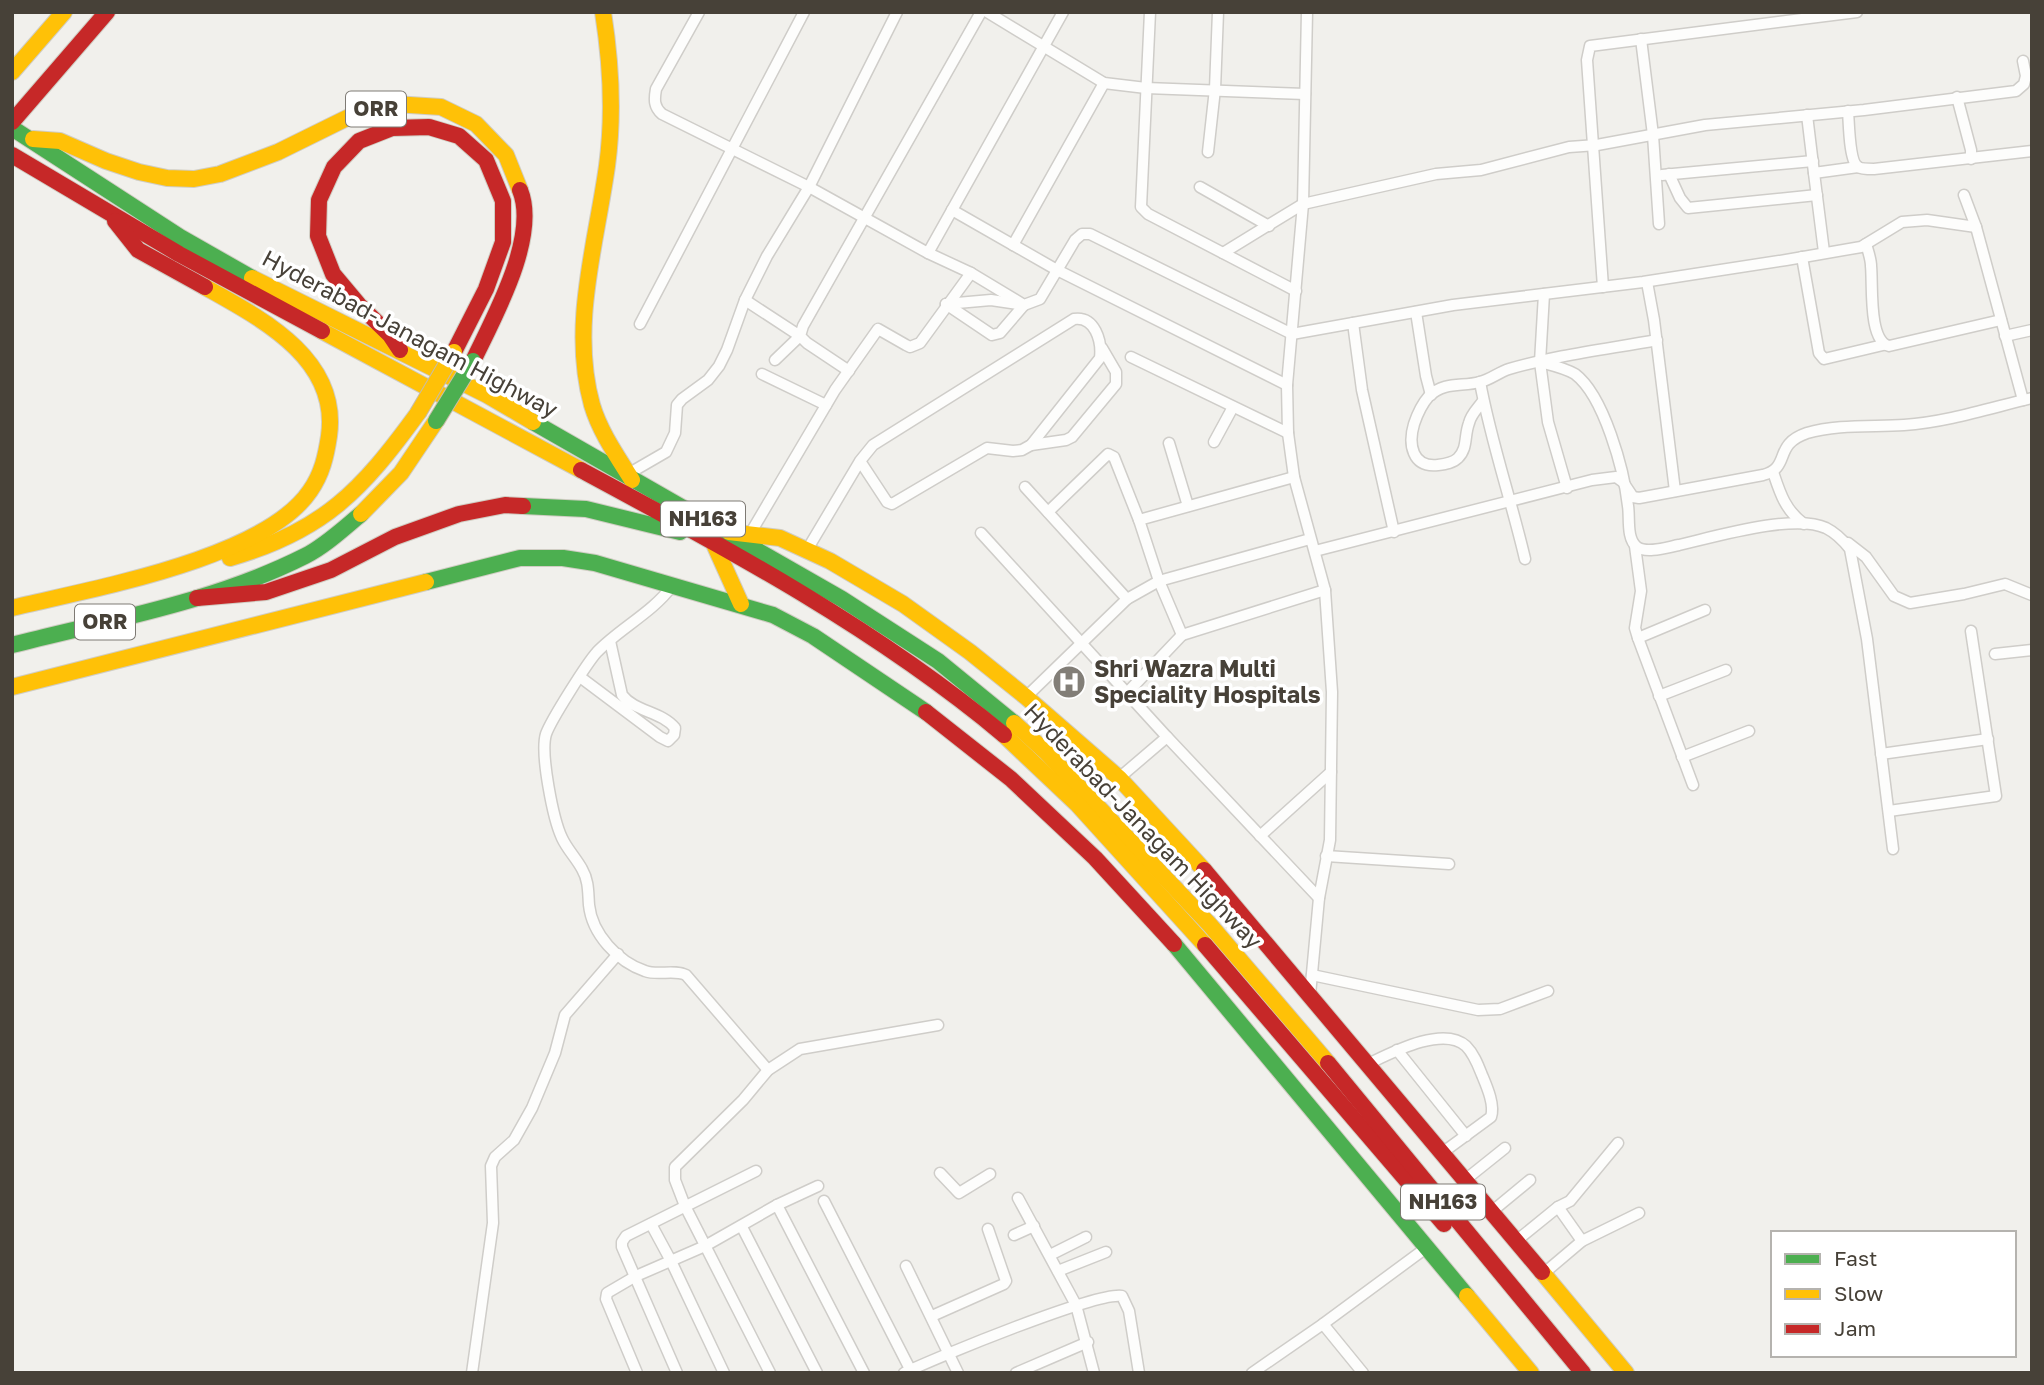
<svg xmlns="http://www.w3.org/2000/svg" width="2044" height="1385" font-family="'Golos Text',sans-serif">
<rect width="100%" height="100%" fill="#f1f0ec"/>
<g fill="none" stroke-linecap="round" stroke-linejoin="round">
<defs>
<g id="street">
<path d="M699 12 656 89C654 100 654 107 662 114L809 187 928 253 971 273"/>
<polyline points="987,12 1104,83 1146,88 1305,94"/>
<polyline points="1150,12 1141,207 1148,214 1296,291"/>
<polyline points="1307,12 1303,204 1287,385 1288,433 1294,477 1325,590 1332,692 1330,840 1319,898 1310,995"/>
<polyline points="1641,39 1653,135 1659,224"/>
<polyline points="1957,97 1971,150 1971,159"/>
<path d="M1848 111C1849 122 1849 161 1858 167 1861 169 1870 169 1874 169L2032 151"/>
<polyline points="1807,115 1814,173 1858,167"/>
<polyline points="1208,152 1215,89 1218,12"/>
<polyline points="1814,173 1824,252"/>
<polyline points="1669,174 1680,198 1688,208 1817,195"/>
<polyline points="1662,175 1813,161"/>
<polyline points="1200,187 1269,226"/>
<polyline points="1964,195 1976,227 2023,400"/>
<polyline points="952,210 1057,270 1287,385"/>
<path d="M1866 244C1868 251 1871 259 1871 266 1873 284 1868 341 1889 346L2001 320"/>
<polyline points="1013,245 1104,83"/>
<polyline points="928,253 1063,12"/>
<polyline points="1223,253 1303,204 1436,174 1481,170 1569,147 1597,145 1705,125 1864,110 2016,91 2024,84 2026,76 2023,61"/>
<polyline points="1802,257 1819,353 1824,359 1883,345"/>
<polyline points="1647,282 1654,320 1675,491"/>
<polyline points="1603,287 1587,60 1590,46 1857,12"/>
<polyline points="1544,294 1540,362 1548,422 1567,488"/>
<polyline points="745,300 800,336 775,360"/>
<polyline points="946,304 992,335 1000,333 1024,305"/>
<polyline points="946,304 991,300 1018,304"/>
<polyline points="1416,312 1426,376 1431,395"/>
<polyline points="1353,323 1362,390 1394,532"/>
<polyline points="640,324 804,12"/>
<polyline points="2005,336 2032,330"/>
<polyline points="1131,357 1288,433"/>
<path d="M1540 362C1551 365 1565 368 1575 374 1604 396 1624 470 1628 506 1630 517 1626 539 1637 547 1647 554 1668 547 1679 545 1714 537 1794 513 1826 528 1836 533 1843 540 1850 549L1867 639 1893 849"/>
<polyline points="849,371 807,343 800,336 803,326 981,12"/>
<polyline points="762,374 826,405"/>
<path d="M1480 382C1491 442 1511 499 1525 559"/>
<path d="M1483 401C1478 408 1471 414 1469 423 1464 436 1468 448 1458 458 1453 463 1446 464 1438 465 1412 468 1408 444 1414 424 1417 415 1422 404 1429 396 1445 381 1462 387 1480 382 1490 380 1499 372 1509 369 1557 355 1608 349 1657 340"/>
<polyline points="1214,442 1233,407"/>
<polyline points="1169,443 1188,506"/>
<polyline points="1031,445 1066,440 1072,437 1116,384 1116,372 1102,348"/>
<path d="M1773 472C1780 493 1785 510 1804 524"/>
<polyline points="628,474 666,452 675,433 677,405 682,399 708,380 719,366 727,350 745,300 767,256 809,187 897,12"/>
<polyline points="1294,477 1139,520 1159,581 1182,635 1325,590"/>
<polyline points="1025,487 1127,599"/>
<polyline points="1048,512 1108,454 1114,457 1139,520"/>
<polyline points="981,533 1167,737"/>
<polyline points="750,534 835,390 878,329 906,345 910,347 920,343 971,273 1024,305 1040,299 1075,240 1082,234 1090,234 1292,334 1453,305 1643,282 1786,260 1861,247 1902,222 1927,220 1976,227"/>
<polyline points="1848,543 1866,557 1894,596 1910,603 1964,594 2005,584 2032,595"/>
<polyline points="1635,546 1641,591 1635,628 1638,638 1693,785"/>
<path d="M807 550 860 461 873 445 1074 319C1095 316 1102 341 1100 358L1031 445 1022 450 1013 451 987 448 892 504 887 502 860 461"/>
<path d="M1315 551 1592 480 1616 477 1623 482 1633 497 1639 498 1763 475C1792 467 1772 445 1807 433 1837 424 1873 427 1904 425 1947 422 1990 408 2032 398"/>
<path d="M672 586C652 613 620 628 597 652 587 663 551 720 546 734 540 753 553 819 562 838 567 849 576 858 582 869 589 881 588 893 589 905 592 934 618 962 645 971 658 976 674 969 686 975L768 1070"/>
<polyline points="1638,638 1705,610"/>
<polyline points="1995,654 2032,650"/>
<path d="M580 677 660 737 668 741 674 735 675 728C661 711 635 712 622 695L610 641"/>
<polyline points="1126,694 1182,635"/>
<polyline points="1659,696 1726,670"/>
<polyline points="1026,697 1127,599 1159,581 1310,539"/>
<polyline points="1881,754 1988,739"/>
<polyline points="1682,757 1749,731"/>
<polyline points="1119,778 1167,737 1319,898"/>
<polyline points="1889,811 1996,796 1971,631"/>
<polyline points="1260,836 1331,772"/>
<polyline points="1326,856 1449,864"/>
<polyline points="1312,975 1478,1010 1500,1009 1548,991"/>
<polyline points="1397,1050 1466,1136"/>
<path d="M1368 1064C1391 1053 1443 1025 1466 1046 1474 1054 1478 1065 1482 1075 1487 1087 1495 1105 1491 1117L1442 1153"/>
<polyline points="940,1173 959,1193 990,1174"/>
<polyline points="1465,1180 1505,1148"/>
<polyline points="1018,1198 1076,1305 1094,1373"/>
<polyline points="824,1201 912,1373"/>
<polyline points="777,1205 864,1373"/>
<polyline points="1558,1207 1582,1241"/>
<polyline points="1490,1213 1530,1180"/>
<polyline points="651,1224 671,1261 724,1373"/>
<polyline points="742,1227 817,1373"/>
<polyline points="1014,1235 1034,1226"/>
<polyline points="1515,1242 1558,1207 1570,1201 1618,1143"/>
<polyline points="1050,1255 1086,1237"/>
<polyline points="906,1266 958,1373"/>
<polyline points="1058,1271 1106,1252"/>
<polyline points="1543,1274 1582,1241 1639,1213"/>
<polyline points="932,1316 1004,1284 1006,1281 988,1229"/>
<polyline points="1323,1324 1363,1373"/>
<polyline points="472,1373 493,1223 491,1166 495,1157 514,1140 532,1108 555,1053 565,1015 618,954"/>
<polyline points="637,1373 606,1299 607,1293 636,1276 705,1246 777,1205 818,1186"/>
<polyline points="677,1373 622,1247 622,1242 626,1236 756,1171"/>
<polyline points="770,1373 685,1206 675,1180 675,1167 743,1100 768,1070 800,1049 938,1025"/>
<path d="M904 1373C935 1358 1098 1291 1122 1296L1129 1311 1139 1373"/>
<polyline points="1016,1373 1088,1342"/>
<polyline points="1252,1373 1323,1324 1426,1248"/>
</g>
<g id="fast">
<polyline points="12,128 180,237 252,278"/>
<polyline points="533,422 842,599 938,661 1014,723"/>
<polyline points="523,506 586,509 680,532"/>
<polyline points="426,582 520,558 563,558 595,563 773,615 813,636 926,712"/>
<path d="M12 645C110 620 214 602 305 556 325 546 344 528 361 514"/>
<polyline points="1174,944 1467,1296"/>
</g>
<g id="slow">
<path d="M603 12C611 63 614 115 607 166 596 245 570 326 592 405 600 432 617 456 632 480"/>
<polyline points="12,72 64,12"/>
<polyline points="33,139 60,141 106,161 139,172 167,178 194,179 220,174 278,152 349,117 394,104 441,107 476,124 506,155 520,190"/>
<polyline points="252,278 487,395 533,422"/>
<polyline points="322,331 581,470"/>
<polyline points="361,514 401,473 436,421"/>
<polyline points="729,532 780,538 830,561 903,604 970,652 1026,697 1119,778 1204,870"/>
<polyline points="714,544 741,604"/>
<path d="M230 558C324 531 362 490 418 413"/>
<path d="M12 608C90 589 264 559 310 491 322 474 326 456 329 436 340 359 262 319 205 287"/>
<polyline points="12,687 426,582"/>
<polyline points="1014,723 1046,752 1210,925 1328,1063"/>
<polyline points="1004,735 1078,805 1205,945"/>
<polyline points="1542,1272 1626,1373"/>
<polyline points="1467,1296 1531,1373"/>
</g>
<g id="jam">
<polyline points="12,122 107,12"/>
<polyline points="12,155 179,254 322,331"/>
<polyline points="115,221 138,250 205,287"/>
<polyline points="400,350 390,335 359,305 333,274 318,236 319,200 334,167 359,141 392,128 429,127 459,136 486,160 503,201 503,242 486,289 454,352"/>
<path d="M473 361C494 317 539 237 520 190"/>
<path d="M581 470C728 549 876 628 1004 735"/>
<polyline points="197,598 266,592 331,570 395,537 459,514 505,505 523,506"/>
<polyline points="926,712 1011,779 1095,858 1174,944"/>
<polyline points="1204,870 1542,1272"/>
<polyline points="1205,945 1444,1224"/>
<polyline points="1328,1063 1583,1373"/>
</g>
</defs>
<!-- street casing -->
<use href="#street" stroke="#cfcdc9" stroke-width="13"/>
<!-- fast casing -->
<use href="#fast" stroke="#d0cdc3" stroke-width="18"/>
<!-- slow casing -->
<use href="#slow" stroke="#d0cdc3" stroke-width="18"/>
<!-- jam casing -->
<use href="#jam" stroke="#d0cdc3" stroke-width="18"/>
<!-- street -->
<use href="#street" stroke="#fdfdfc" stroke-width="10"/>
<!-- fast -->
<use href="#fast" stroke="#4caf50" stroke-width="16"/>
<!-- slow -->
<use href="#slow" stroke="#ffc107" stroke-width="16"/>
<!-- jam -->
<use href="#jam" stroke="#c62828" stroke-width="16"/>
<defs>
<polyline id="fast-bridge" points="436,421 473,361"/>
<polyline id="slow-bridge" points="418,413 454,352"/>
</defs>
<!-- fast-bridge casing -->
<use href="#fast-bridge" stroke="#c7bda8" stroke-width="18" stroke-linecap="butt"/>
<!-- slow-bridge casing -->
<use href="#slow-bridge" stroke="#c7bda8" stroke-width="18" stroke-linecap="butt"/>
<!-- fast-bridge -->
<use href="#fast-bridge" stroke="#4caf50" stroke-width="16"/>
<!-- slow-bridge -->
<use href="#slow-bridge" stroke="#ffc107" stroke-width="16"/>
</g>
<!-- icons -->
<defs>
<symbol id="hospital-disc" viewBox="-11 -11 22 22"><circle r="9.5" fill="#827e77" stroke="#fff"/><path d="M-5-5h3v3.5h4V-5h3V5h-3V1.5h-4V5h-3Z" fill="#fff"/></symbol>
</defs>
<g fill-rule="evenodd">
<use href="#hospital-disc" x="1050" y="663" width="38" height="38"/>
</g>
<g text-anchor="middle" stroke-width="7" stroke-linejoin="round" paint-order="stroke">
<!-- shield labels -->
<g fill="#fff" stroke="#7e7a74" stroke-width="2">
<rect x="346" y="91.5" width="60" height="35" rx="5"/>
<rect x="661" y="501.5" width="84" height="35" rx="5"/>
<rect x="75" y="604.5" width="60" height="35" rx="5"/>
<rect x="1401" y="1184.5" width="84" height="35" rx="5"/>
</g>
<g font-size="21" font-weight="bold" fill="#474138">
<text x="376" y="116">ORR</text>
<text x="703" y="526">NH163</text>
<text x="105" y="629">ORR</text>
<text x="1443" y="1209">NH163</text>
</g>
<!-- street labels -->
<g font-size="23" fill="#474138" stroke="#fff">
<text transform="translate(410 334) rotate(28)" y="8">Hyderabad-Janagam Highway</text>
<text transform="translate(1143 826) rotate(46)" y="8">Hyderabad-Janagam Highway</text>
</g>
<!-- poi labels -->
<g font-size="23" font-weight="bold" fill="#474138" stroke="#fff" text-anchor="start">
<text x="1094" y="677">Shri Wazra Multi<tspan x="1094" dy="26">Speciality Hospitals</tspan></text>
</g>
</g>
<!-- border -->
<rect width="2044" height="1385" fill="none" stroke="#474138" stroke-width="28"/>
<!-- legend -->
<rect x="1771" y="1231" width="245" height="126" fill="#ffffff" stroke="#b5b3af" stroke-width="2"/>
<rect x="1785" y="1254" width="35" height="10" fill="#4caf50" stroke="#b5b3af" stroke-width="2"/>
<text x="1834" y="1266" font-size="21" fill="#474138">Fast</text>
<rect x="1785" y="1289" width="35" height="10" fill="#ffc107" stroke="#b5b3af" stroke-width="2"/>
<text x="1834" y="1301" font-size="21" fill="#474138">Slow</text>
<rect x="1785" y="1324" width="35" height="10" fill="#c62828" stroke="#b5b3af" stroke-width="2"/>
<text x="1834" y="1336" font-size="21" fill="#474138">Jam</text>
</svg>
